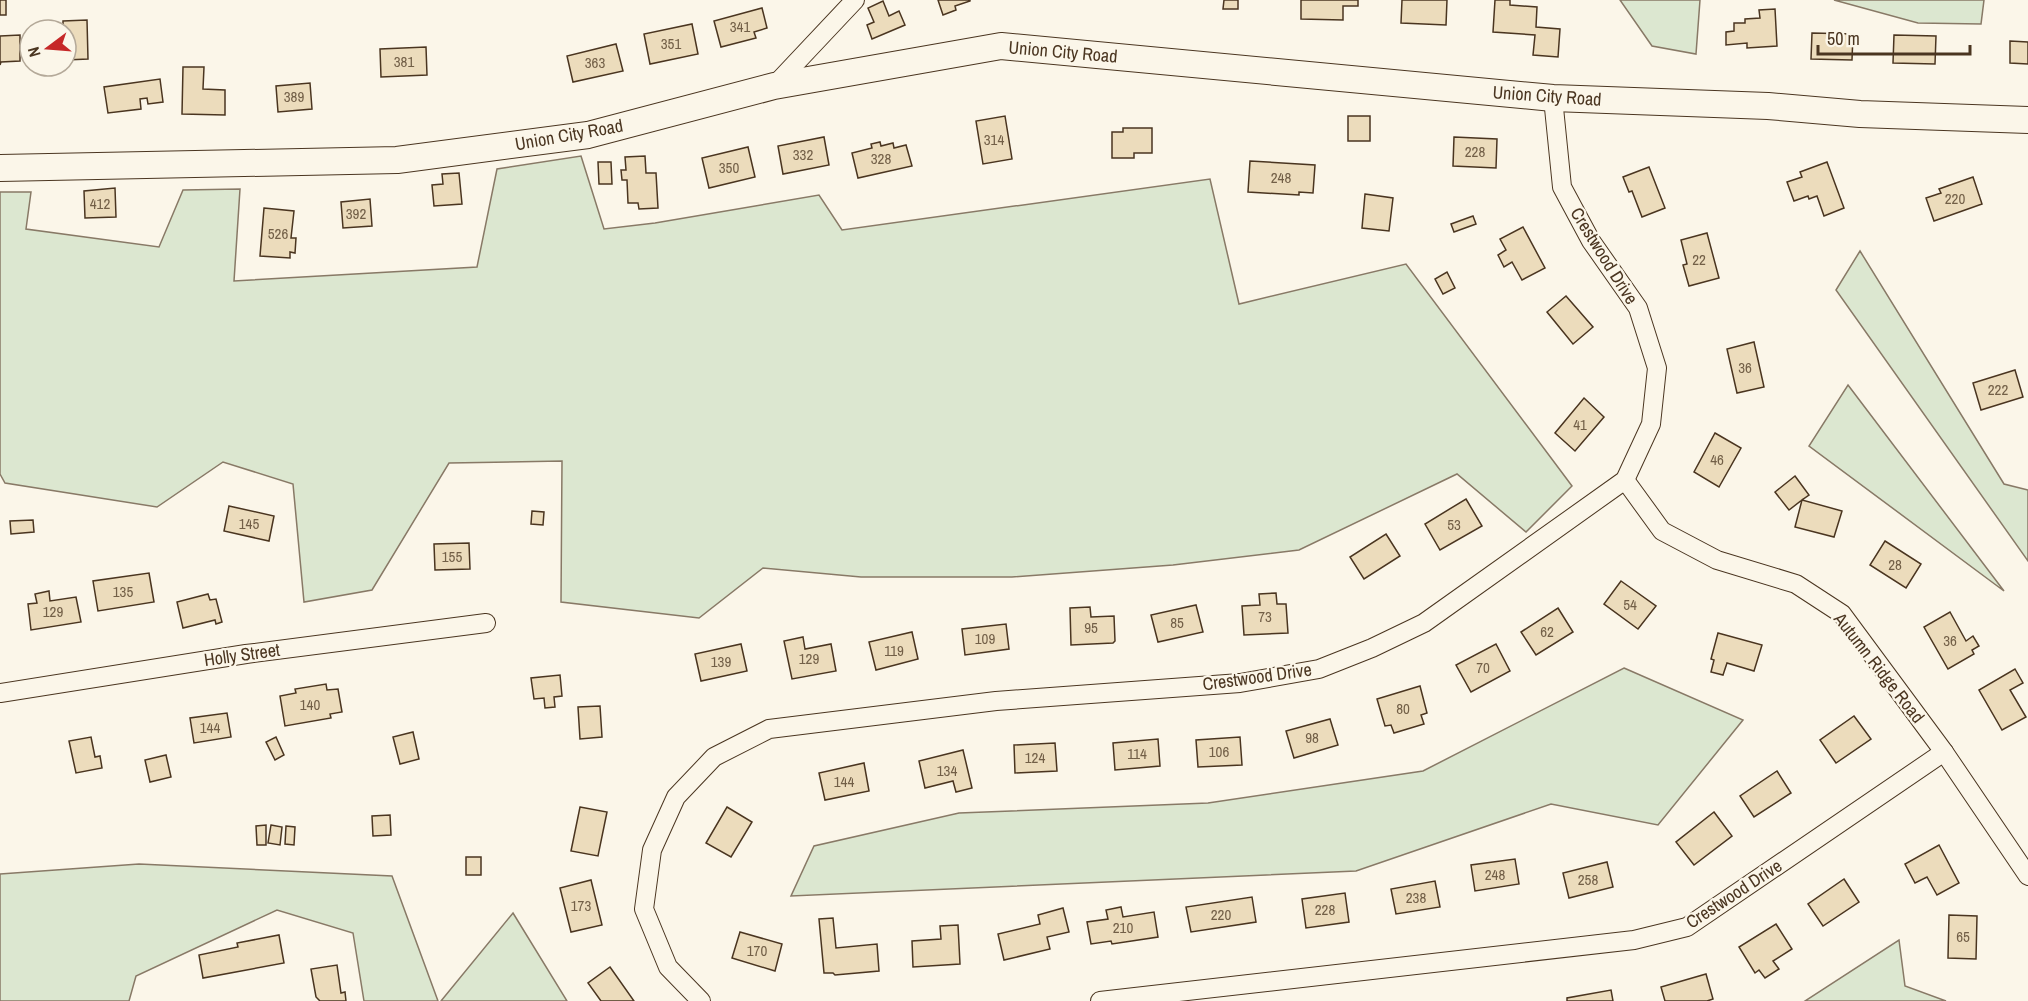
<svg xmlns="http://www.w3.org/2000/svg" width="2028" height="1001" font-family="'Archivo Narrow',sans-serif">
<rect width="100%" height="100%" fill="#fbf6e9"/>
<!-- green -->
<g fill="#dce7d0" stroke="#887966" stroke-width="1.5">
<polygon points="1620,0 1700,0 1696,54 1652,46"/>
<polygon points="1834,0 1984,0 1981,24 1918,23"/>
<polygon points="581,156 604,229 655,223 819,195 842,230 1210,179 1239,304 1406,264 1572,486 1526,532 1457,474 1299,550 1173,565 1012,577 861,577 763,568 699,618 561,602 562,461 449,463 372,590 304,602 293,484 223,462 157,507 5,483 0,474 0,192 31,192 26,229 159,247 183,190 240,189 234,281 477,267 497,169"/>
<polygon points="1860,251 2004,484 2028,490 2028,561 1836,290"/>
<polygon points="1848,385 2004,591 1809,446"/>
<polygon points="1624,668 1743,720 1658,825 1551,804 1356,871 791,896 814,846 959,813 1208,803 1423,771"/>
<polygon points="139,864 392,876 438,1001 364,1001 353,933 277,910 136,976 129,1001 0,1001 0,874"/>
<polygon points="513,913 567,1001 441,1001"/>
<polygon points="1899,940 1905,986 1946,1001 1805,1001"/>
</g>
<!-- building -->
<g fill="#ecdcbc" stroke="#4a3520" stroke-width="1.5">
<rect x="0" y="0" width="6" height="15"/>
<polygon points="938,0 970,0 970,1 955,6 956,10 943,15"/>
<polygon points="1224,0 1238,0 1238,9 1223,9"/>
<polygon points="1301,0 1358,0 1358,6 1343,6 1343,20 1301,19"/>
<polygon points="1402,0 1447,0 1446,25 1401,23"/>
<polygon points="1495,0 1510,0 1510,5 1537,7 1536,27 1560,29 1558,57 1533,55 1535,35 1493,32"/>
<polygon points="883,1 889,16 899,11 905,25 872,39 867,25 874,22 868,8"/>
<polygon points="762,8 767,28 754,32 756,38 721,47 714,21"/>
<polygon points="1775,9 1777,46 1747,48 1747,43 1726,45 1726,32 1734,31 1734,23 1745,23 1745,19 1760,18 1759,10"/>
<polygon points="87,20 88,59 66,60 66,30 57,30 57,25 63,25 63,21"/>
<polygon points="692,24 698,54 650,64 644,34"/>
<polygon points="1812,33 1853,34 1852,60 1811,59"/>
<polygon points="20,35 20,61 1,62 0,65 0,36"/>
<polygon points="1894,35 1936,36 1935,64 1893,63"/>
<polygon points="2010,41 2028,42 2028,64 2010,63"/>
<polygon points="616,44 623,71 573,82 567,56"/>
<polygon points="426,47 427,75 381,77 380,49"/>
<polygon points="183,67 204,67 203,89 225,90 225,115 182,114"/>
<polygon points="160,79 163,102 148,104 147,98 140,99 141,109 108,113 104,87"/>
<polygon points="310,83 312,109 278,112 276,86"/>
<polygon points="1005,116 1012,159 983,164 976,121"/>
<rect x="1348" y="116" width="22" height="25"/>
<polygon points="1123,128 1152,128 1152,153 1134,153 1134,158 1112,158 1112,132 1123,132"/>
<polygon points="824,137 829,165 783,174 778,146"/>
<polygon points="1454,137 1497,139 1496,168 1453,166"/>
<polygon points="880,142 881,146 893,143 894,148 906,145 912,166 858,178 852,153 872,148 871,144"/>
<polygon points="748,147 755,177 709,188 702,158"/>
<polygon points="645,156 646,173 656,173 658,208 639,209 638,203 628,203 627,180 622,180 621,170 626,170 625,157"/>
<polygon points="1250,161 1315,165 1313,193 1299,192 1299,195 1248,192"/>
<polygon points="598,162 611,162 612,184 599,184"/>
<polygon points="1827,162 1844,208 1824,216 1817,196 1809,199 1808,196 1794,201 1787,182 1802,177 1800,172"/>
<polygon points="1649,167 1665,208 1642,217 1632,191 1629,192 1623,177"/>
<polygon points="459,173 462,204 434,206 432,185 443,184 442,174"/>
<polygon points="1973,177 1982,204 1934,221 1926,198 1941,193 1939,189"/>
<polygon points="115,188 116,217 85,218 84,191"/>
<polygon points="1365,194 1393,198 1389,231 1362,228"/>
<polygon points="370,199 372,226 343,228 341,202"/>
<polygon points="264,208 294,211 291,238 296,238 295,253 290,252 290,258 260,256"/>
<polygon points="1473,216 1476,224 1454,232 1451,224"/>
<polygon points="1523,227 1545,268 1522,280 1512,262 1504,267 1498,255 1506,250 1500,239"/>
<polygon points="1707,233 1719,278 1689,286 1683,265 1687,264 1681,240"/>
<polygon points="1447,272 1455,288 1443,294 1435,279"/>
<polygon points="1566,296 1593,327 1573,344 1547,312"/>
<polygon points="1754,342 1764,387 1737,393 1727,349"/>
<polygon points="2015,370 2023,397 1981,410 1973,383"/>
<polygon points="1584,398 1604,417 1575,451 1555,433"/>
<polygon points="1715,433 1741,448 1719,487 1694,472"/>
<polygon points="1795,476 1809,495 1802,500 1842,511 1834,537 1795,527 1802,500 1789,510 1775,492"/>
<polygon points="1466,499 1482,526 1440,550 1425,524"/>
<polygon points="229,506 274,516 269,541 224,531"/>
<polygon points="532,511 544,512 543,525 531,524"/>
<polygon points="33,520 34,532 11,534 10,521"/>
<polygon points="1386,534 1400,556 1364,579 1350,557"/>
<polygon points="1885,541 1921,564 1906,588 1870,565"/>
<polygon points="469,543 470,569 435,570 434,544"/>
<polygon points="149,573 154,602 98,611 93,581"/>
<polygon points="1621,581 1656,606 1638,629 1604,604"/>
<polygon points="49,591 50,601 76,597 81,622 31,630 28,604 37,603 35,594"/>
<polygon points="1276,593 1277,604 1286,604 1288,633 1244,635 1242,606 1260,605 1259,594"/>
<polygon points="208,594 210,600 216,599 222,622 216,624 215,620 183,628 177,602"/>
<polygon points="1196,605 1203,632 1158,642 1151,615"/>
<polygon points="1090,607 1091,617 1114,616 1115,641 1113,643 1071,645 1070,608"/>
<polygon points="1558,608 1573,632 1536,655 1521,632"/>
<polygon points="1950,612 1966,641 1973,636 1979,646 1972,650 1974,654 1948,669 1924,627"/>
<polygon points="1006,624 1009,649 965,655 962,629"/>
<polygon points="912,632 918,659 876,670 869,642"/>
<polygon points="1718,633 1762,645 1754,671 1727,663 1723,675 1711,672 1714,660 1711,659"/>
<polygon points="803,637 805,649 831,644 836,671 792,679 784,641"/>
<polygon points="741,644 747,671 701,681 695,654"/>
<polygon points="1496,644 1510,671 1471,692 1456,665"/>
<polygon points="2015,669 2023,683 2010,690 2026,717 2002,730 1979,690"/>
<polygon points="560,675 562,696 554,697 555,707 545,708 544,698 534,699 531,678"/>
<polygon points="326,684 327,690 338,689 342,712 330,714 331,718 285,726 280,696 296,693 295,689"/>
<polygon points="1420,686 1427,713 1421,715 1424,724 1394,733 1391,725 1385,726 1377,699"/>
<polygon points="600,706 602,737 580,739 578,707"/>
<polygon points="227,713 231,737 194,743 190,718"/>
<polygon points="1854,716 1871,739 1836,763 1820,740"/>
<polygon points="1330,719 1338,745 1294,758 1286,731"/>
<polygon points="413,732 419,759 400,764 393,737"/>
<polygon points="91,737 95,757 100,756 102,768 76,773 69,741"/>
<polygon points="276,737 284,755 275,760 266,742"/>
<polygon points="1240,737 1242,765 1198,767 1196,740"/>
<polygon points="1158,739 1160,766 1115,770 1113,743"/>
<polygon points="1055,743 1057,771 1015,773 1014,745"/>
<polygon points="963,750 972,788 956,792 953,781 925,788 919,761"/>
<polygon points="166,755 171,777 150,782 145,760"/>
<polygon points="864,763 869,791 825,800 819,773"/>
<polygon points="1777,771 1791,793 1754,817 1740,796"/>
<polygon points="580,807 607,812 598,856 571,851"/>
<polygon points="727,807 752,822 731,857 706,843"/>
<polygon points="1714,812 1732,836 1694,865 1676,842"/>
<polygon points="390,815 391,835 373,836 372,816"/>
<polygon points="266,825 266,845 257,845 256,826"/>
<polygon points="271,825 282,827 280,845 268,843"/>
<polygon points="286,826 295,827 294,845 285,844"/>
<polygon points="1939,845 1959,883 1937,895 1927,877 1915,883 1905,864"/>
<rect x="466" y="857" width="15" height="18"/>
<polygon points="1515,859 1519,884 1475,891 1471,865"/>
<polygon points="1607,862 1613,887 1569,898 1563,873"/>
<polygon points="1844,879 1859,902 1823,926 1808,904"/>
<polygon points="591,880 602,925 571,932 560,888"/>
<polygon points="1435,881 1440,907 1396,914 1391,889"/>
<polygon points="1345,893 1349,922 1306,928 1302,899"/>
<polygon points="1252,897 1256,922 1191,932 1186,907"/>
<polygon points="1121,907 1123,917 1154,912 1158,937 1112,944 1111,941 1091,944 1087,922 1108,919 1106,910"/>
<polygon points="1063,908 1069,932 1047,937 1050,949 1004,960 998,934 1040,924 1038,915"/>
<polygon points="1949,915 1977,916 1976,959 1948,958"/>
<polygon points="833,918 836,948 877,944 879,971 835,975 833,973 824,973 819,919"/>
<polygon points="1776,924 1792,949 1773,961 1779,969 1765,978 1759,970 1755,973 1739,947"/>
<polygon points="958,925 960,964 913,967 912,941 941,939 940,926"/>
<polygon points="740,932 782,944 775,971 732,958"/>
<polygon points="279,935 284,963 203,978 199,955 238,947 237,943"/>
<polygon points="337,965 341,993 345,992 346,1001 320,1001 316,997 311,969"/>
<polygon points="610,967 634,1001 601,1001 588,983"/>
<polygon points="1706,974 1713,999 1707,1001 1665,1001 1661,987"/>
<polygon points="1611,990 1613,1001 1567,1001 1567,998"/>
</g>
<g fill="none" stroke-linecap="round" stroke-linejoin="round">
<defs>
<g id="street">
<polyline points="774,86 855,0"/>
<polyline points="1625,480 1662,531 1717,560 1796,584 1842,614 1944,752 2028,876"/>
<polyline points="0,693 246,654 486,623"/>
<polyline points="701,1001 668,967 644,909 652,850 676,797 714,757 769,729 996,701 1240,683 1319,669 1372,648 1424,623 1625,480 1651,424 1657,368 1638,308 1591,241 1562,187 1553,98"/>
<polyline points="1100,1001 1634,940 1687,927 1944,752"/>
</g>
<polyline id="secondary" points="0,168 397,160 588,135 774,86 1001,46 1553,98 1768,106 1860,114 2028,120"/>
</defs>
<!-- street casing -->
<use href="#street" stroke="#4a3520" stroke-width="20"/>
<!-- secondary casing -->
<use href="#secondary" stroke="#4a3520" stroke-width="28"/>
<!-- street -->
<use href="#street" stroke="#fbf6e9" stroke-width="18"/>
<!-- secondary -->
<use href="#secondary" stroke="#fbf6e9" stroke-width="26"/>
</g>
<g text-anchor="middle" stroke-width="4.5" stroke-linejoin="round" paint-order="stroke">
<!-- number labels -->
<g font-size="15" fill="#725f47">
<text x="740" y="32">341</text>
<text x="671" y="49">351</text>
<text x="404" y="67">381</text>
<text x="595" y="68">363</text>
<text x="294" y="102">389</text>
<text x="994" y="145">314</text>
<text x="1475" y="157">228</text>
<text x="803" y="160">332</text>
<text x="881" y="164">328</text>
<text x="729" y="173">350</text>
<text x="1281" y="183">248</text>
<text x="1955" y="204">220</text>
<text x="100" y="209">412</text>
<text x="356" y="219">392</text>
<text x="278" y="239">526</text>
<text x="1699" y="265">22</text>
<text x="1745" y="373">36</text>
<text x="1998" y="395">222</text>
<text x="1580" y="430">41</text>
<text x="1717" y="465">46</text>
<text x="249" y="529">145</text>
<text x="1454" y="530">53</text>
<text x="452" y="562">155</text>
<text x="1895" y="570">28</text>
<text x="123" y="597">135</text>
<text x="1630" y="610">54</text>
<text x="53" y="617">129</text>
<text x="1265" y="622">73</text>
<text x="1177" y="628">85</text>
<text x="1091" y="633">95</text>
<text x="1547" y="637">62</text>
<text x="985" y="644">109</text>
<text x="1950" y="646">36</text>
<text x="894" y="656">119</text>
<text x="809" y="664">129</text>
<text x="721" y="667">139</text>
<text x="1483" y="673">70</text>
<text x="310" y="710">140</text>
<text x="1403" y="714">80</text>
<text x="210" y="733">144</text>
<text x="1312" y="743">98</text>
<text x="1219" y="757">106</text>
<text x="1137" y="759">114</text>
<text x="1035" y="763">124</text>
<text x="947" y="776">134</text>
<text x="844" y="787">144</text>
<text x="1495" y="880">248</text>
<text x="1588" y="885">258</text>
<text x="1416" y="903">238</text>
<text x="581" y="911">173</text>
<text x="1325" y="915">228</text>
<text x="1221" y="920">220</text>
<text x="1123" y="933">210</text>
<text x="1963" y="942">65</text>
<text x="757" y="956">170</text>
</g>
<!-- street labels -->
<g font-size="18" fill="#4a3520" stroke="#fbf6e9">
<text transform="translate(1063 52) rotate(5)" y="6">Union City Road</text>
<text transform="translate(1547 96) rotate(4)" y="6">Union City Road</text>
<text transform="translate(569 135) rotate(-10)" y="6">Union City Road</text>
<text transform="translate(1604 256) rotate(58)" y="6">Crestwood Drive</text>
<text transform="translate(242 655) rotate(-8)" y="6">Holly Street</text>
<text transform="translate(1879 668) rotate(52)" y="6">Autumn Ridge Road</text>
<text transform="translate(1257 677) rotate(-8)" y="6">Crestwood Drive</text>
<text transform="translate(1734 894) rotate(-33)" y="6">Crestwood Drive</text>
</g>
</g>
<!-- north arrow -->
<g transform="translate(48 48) rotate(254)"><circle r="28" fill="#fbf6e9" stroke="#b4a999" stroke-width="1.5"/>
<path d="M0-4.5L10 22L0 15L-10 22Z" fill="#c62828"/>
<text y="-9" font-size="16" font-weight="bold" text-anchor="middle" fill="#4a3520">N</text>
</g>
<!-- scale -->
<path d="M1818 45v9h152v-9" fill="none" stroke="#4a3520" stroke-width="3"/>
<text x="1827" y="45" font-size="18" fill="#4a3520" stroke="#fbf6e9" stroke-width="4.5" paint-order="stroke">50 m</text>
</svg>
